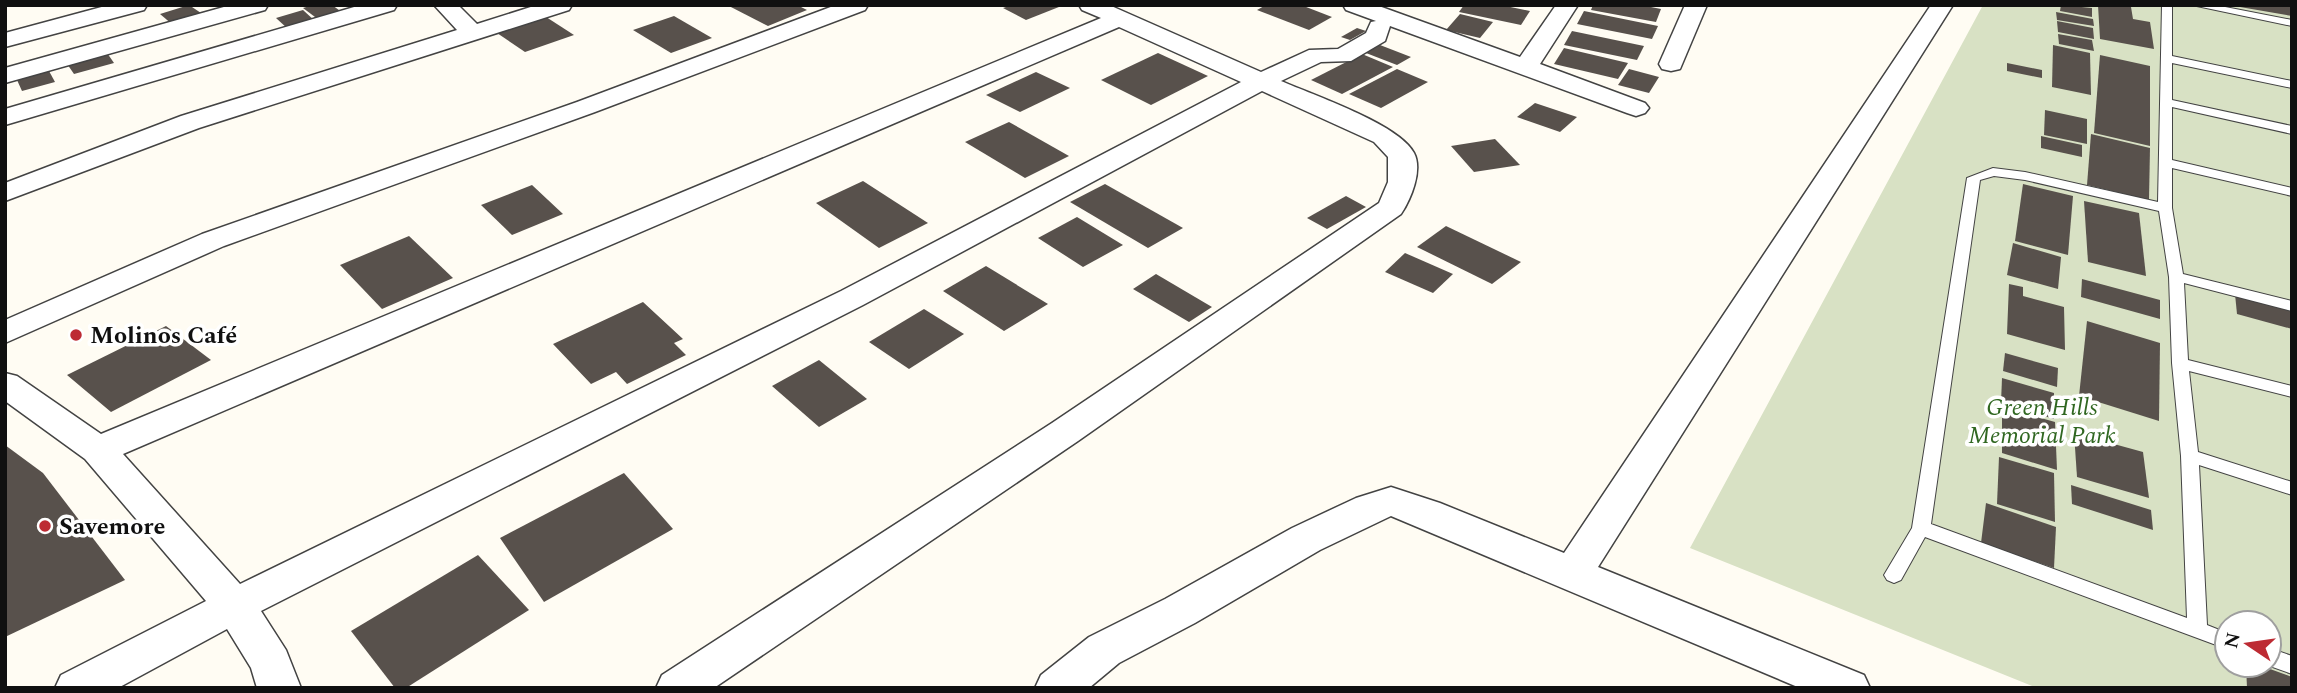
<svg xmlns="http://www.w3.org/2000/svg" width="2297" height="693" font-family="Spectral,serif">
<rect width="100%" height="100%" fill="#fffcf3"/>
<!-- cemetery -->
<path fill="#d8e1c4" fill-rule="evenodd" d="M1983 5H2292V688H2037L1690 548ZM2227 623H2269V665H2227Z"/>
<!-- building -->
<g fill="#58514c">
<polygon points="189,5 204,15 173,25 160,14"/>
<polygon points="313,5 332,5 343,13 319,20 303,8"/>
<polygon points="727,5 797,5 807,10 768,26"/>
<polygon points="1012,5 1064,5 1026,20 1003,8"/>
<polygon points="1266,5 1301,5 1332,17 1309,30 1257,10"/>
<polygon points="1464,5 1501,5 1530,11 1521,25 1459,12"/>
<polygon points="1593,5 1641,5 1661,9 1656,22 1591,10"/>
<polygon points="2061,5 2092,8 2092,17 2060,11"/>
<polygon points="2098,5 2131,7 2133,19 2150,22 2154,49 2100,39"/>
<polygon points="2240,5 2292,5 2292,16 2240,7"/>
<polygon points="303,10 315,21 288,29 276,18"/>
<polygon points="1584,11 1658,26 1652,39 1577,24"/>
<polygon points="2056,12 2093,19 2094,26 2057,20"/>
<polygon points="1460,14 1493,22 1480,38 1446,30"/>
<polygon points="543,15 574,35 525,52 494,31"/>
<polygon points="674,16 712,38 671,53 633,30"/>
<polygon points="2057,21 2093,28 2094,39 2058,32"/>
<polygon points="1357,28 1366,31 1350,40 1341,37"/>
<polygon points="1572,31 1644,46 1637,60 1564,45"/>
<polygon points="2058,34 2092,40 2094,51 2059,44"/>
<polygon points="1380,45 1411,57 1397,65 1366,53"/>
<polygon points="2053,45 2090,53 2091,95 2052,87"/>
<polygon points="1564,48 1628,63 1618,79 1554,64"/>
<polygon points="105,50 114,63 74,74 65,61"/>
<polygon points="1158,53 1208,76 1151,105 1101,80"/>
<polygon points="1362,54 1393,67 1342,94 1311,80"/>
<polygon points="2100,55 2150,66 2150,146 2094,133"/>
<polygon points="2007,63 2042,70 2042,78 2007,71"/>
<polygon points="1397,69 1428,82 1381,108 1349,94"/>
<polygon points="1629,69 1659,77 1649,93 1618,85"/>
<polygon points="49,71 55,82 22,91 17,80"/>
<polygon points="1036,72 1070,88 1020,112 986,95"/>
<polygon points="1535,103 1577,117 1560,132 1517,117"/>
<polygon points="2045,110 2087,119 2087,144 2044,135"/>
<polygon points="1009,122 1069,156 1025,178 965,142"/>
<polygon points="2091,134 2150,148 2149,200 2087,185"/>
<polygon points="2041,136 2082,145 2082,157 2041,148"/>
<polygon points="1495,139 1520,165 1474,172 1451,146"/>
<polygon points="863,181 928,223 879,248 816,203"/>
<polygon points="1105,184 1183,228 1148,248 1070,202"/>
<polygon points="2023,184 2073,196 2068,255 2015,241"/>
<polygon points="532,185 563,214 512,235 481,205"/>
<polygon points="1346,196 1366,207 1327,229 1307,218"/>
<polygon points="2084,201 2139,213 2146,276 2088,262"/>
<polygon points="1077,217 1123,245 1083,267 1038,238"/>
<polygon points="1446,226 1521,262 1492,284 1417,247"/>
<polygon points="409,236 453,278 382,309 340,265"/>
<polygon points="2013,243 2061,257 2058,289 2007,275"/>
<polygon points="1405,253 1453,274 1433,293 1385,272"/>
<polygon points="986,266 1048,304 1004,331 943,291"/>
<polygon points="1156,274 1212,307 1189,322 1133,289"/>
<polygon points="2082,279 2160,300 2160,319 2081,297"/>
<polygon points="2009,284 2023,287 2023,296 2064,307 2065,350 2007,334"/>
<polygon points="2235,294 2292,310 2292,329 2237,314"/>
<polygon points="643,302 683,339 674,343 686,355 627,384 616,372 591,384 553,344"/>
<polygon points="924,309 964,334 909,369 869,342"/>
<polygon points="2087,321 2160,343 2159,421 2079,396"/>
<polygon points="166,326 211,360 111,412 67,375"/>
<polygon points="2005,353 2058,368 2057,387 2003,371"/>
<polygon points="819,360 867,399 819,427 772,386"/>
<polygon points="2002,378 2054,393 2054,419 2001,403"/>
<polygon points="2002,407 2055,422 2057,470 2002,453"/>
<polygon points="2074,433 2143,452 2149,498 2077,477"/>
<polygon points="5,445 43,473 125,580 5,637"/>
<polygon points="1999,457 2054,473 2055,522 1997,504"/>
<polygon points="624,473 673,529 544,602 500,538"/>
<polygon points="2071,485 2151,510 2153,530 2072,504"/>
<polygon points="1986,503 2056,527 2054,568 1981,543"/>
<polygon points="478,555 529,610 406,688 395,688 351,631"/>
<polygon points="2246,665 2259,665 2292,677 2292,688 2247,688"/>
</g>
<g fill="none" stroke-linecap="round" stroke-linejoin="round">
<defs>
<g id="lane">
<path d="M2162 5H2172V56L2292 81V88L2172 63V100L2292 126V134L2172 107V160L2292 188V196L2172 168V208L2183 274 2292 301V311L2184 283 2188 360 2292 386V397L2189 371 2198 452 2292 482V495L2199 465 2207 625 2227 633V649L1925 537 1901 580 1894 583 1887 580 1884 575 1912 528 1967 178 1993 168 2025 172 2158 202ZM1994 176 2025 180 2159 211 2169 277 2172 363 2181 456 2187 618 1931 524 1980 180Z"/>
<polygon points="2192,5 2215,5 2292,20 2292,26"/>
<polygon points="2269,648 2292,656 2292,674 2267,665"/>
</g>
<g id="street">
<polygon points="109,5 147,5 144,10 5,47 5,33"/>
<polygon points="231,5 268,5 265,10 5,83 5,68"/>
<polygon points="361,5 397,5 394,10 5,125 5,109"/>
<polygon points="434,5 458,5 477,24 537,5 572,5 569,10 199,128 5,201 5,183 181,116 457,30"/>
<polygon points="836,5 868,5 865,10 595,112 224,246 5,343 5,320 202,234 577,102"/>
<path d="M1079 5H1109L1261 72 1309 50 1338 49 1366 33 1371 22 1376 21 1346 10 1343 5H1376L1520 57 1556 5H1578L1540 64 1645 103 1649 108 1645 113 1636 116 1627 113 1390 26 1385 41 1351 61 1321 62 1281 81C1313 95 1399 124 1414 153 1423 170 1411 199 1401 214L1078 441 714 688H656L662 675 1052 423 1379 203 1388 182V157L1374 142 1262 91 863 305 261 611 286 650 301 688H257L251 668 227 629 118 688H55L61 675 206 601 85 459 5 401V373L17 376 101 434 1101 18 1082 10ZM1119 27 1241 82 841 291 240 584 123 454Z"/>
<polygon points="1685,5 1707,5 1680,69 1671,71 1662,69 1659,64"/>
<polygon points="1931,5 1953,5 1598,567 1864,675 1870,688 1800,688 1391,516 1320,550 1195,623 1119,663 1089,688 1035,688 1041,675 1089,637 1165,599 1292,528 1356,498 1391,487 1440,503 1564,553"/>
</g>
</defs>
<!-- lane casing -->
<use href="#lane" stroke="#434343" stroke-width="2"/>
<!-- street casing -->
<use href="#street" stroke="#434343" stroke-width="3"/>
<!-- lane -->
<use href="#lane" fill="#fff" fill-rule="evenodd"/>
<!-- street -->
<use href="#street" fill="#fff" fill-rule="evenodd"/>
</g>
<!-- markers -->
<g fill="#bd2b33" stroke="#fff" stroke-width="2.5">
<circle cx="76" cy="335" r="7"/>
<circle cx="45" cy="526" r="7"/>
</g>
<g text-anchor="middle" stroke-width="7" stroke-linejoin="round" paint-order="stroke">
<!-- poi labels -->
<g font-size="24" font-weight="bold" fill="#101010" stroke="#fff" text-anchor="start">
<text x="90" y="343">Molinos Café</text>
<text x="59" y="534">Savemore</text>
</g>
<!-- park labels -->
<g font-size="24" font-style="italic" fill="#306721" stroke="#fff">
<text x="2042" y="415">Green Hills<tspan x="2042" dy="28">Memorial Park</tspan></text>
</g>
</g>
<!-- border -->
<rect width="2297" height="693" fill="none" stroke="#101010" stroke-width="14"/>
<!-- north arrow -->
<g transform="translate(2248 644) rotate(283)"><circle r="33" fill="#ffffff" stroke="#9f9f9f" stroke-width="2"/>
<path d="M0-5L12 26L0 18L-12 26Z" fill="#bd2b33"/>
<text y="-10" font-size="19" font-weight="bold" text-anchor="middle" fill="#101010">N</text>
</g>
</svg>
